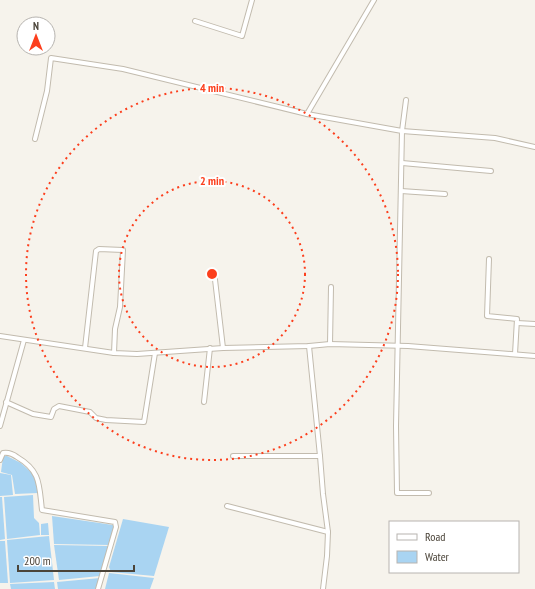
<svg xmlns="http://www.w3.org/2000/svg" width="535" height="589" font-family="'PT Sans Narrow',sans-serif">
<rect width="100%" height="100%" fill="#f6f3ec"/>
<!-- water -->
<g fill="#a9d4f2">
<polygon points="5,456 7,456 21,463 36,477 38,493 15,494 12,475 1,472 3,457"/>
<polygon points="0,473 11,475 13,495 0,496"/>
<polygon points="33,495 34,518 39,523 40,535 7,539 4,497"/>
<polygon points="0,497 2,497 5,539 0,540"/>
<polygon points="52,516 113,525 115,527 110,545 54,544"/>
<polygon points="123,519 169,527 154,576 111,572 109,567"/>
<polygon points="48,523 49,535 41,535 41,524"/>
<polygon points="49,536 54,580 10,583 7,540"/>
<polygon points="0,541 5,541 8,583 0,583"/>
<polygon points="54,545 109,546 100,576 59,580"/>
<polygon points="109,573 154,578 150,589 105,589"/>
<polygon points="100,578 97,589 58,589 57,582"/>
<polygon points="54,582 55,589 11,589 10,584"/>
</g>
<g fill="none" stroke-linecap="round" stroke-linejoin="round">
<defs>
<g id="minor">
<polyline points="195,21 242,36 252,0"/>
<polyline points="406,100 402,131 495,138 535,147"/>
<polyline points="307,114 374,0"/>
<polyline points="35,139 47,91 51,58 123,69 307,114 402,131 396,426 397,493 429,493"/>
<polyline points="402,163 491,171"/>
<polyline points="401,191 445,194"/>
<polyline points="489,259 487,316 517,319 515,354"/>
<polyline points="214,271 223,348"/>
<polyline points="517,323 535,324"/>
<polyline points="0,336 114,353 137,354 223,348 309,346 330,344 408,346 535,356"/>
<polyline points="330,344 331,287"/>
<polyline points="309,346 320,456 323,494 328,532 327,556 323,589"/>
<polyline points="85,348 96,251 99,249 123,250 120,307 115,329 114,353"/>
<polyline points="6,402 33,414 51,417 54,409 59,406 90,412 96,418 106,420 144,422 155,353"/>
<polyline points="204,402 210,348"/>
<polyline points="0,426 24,340"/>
<polyline points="233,456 320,456"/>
<path d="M0 460 3 453C9 452 13 454 17 457 41 471 39 485 42 510L115 522 116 527 98 589"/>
<polyline points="227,506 328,532"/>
</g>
</defs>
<!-- minor casing -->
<use href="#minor" stroke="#c2bbae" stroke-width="6"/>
<!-- minor -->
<use href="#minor" stroke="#fff" stroke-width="4"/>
</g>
<!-- distance rings -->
<g fill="none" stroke="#fc3f1d" stroke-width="2" stroke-dasharray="2 4">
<circle cx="212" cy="274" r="93"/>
<circle cx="212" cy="274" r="186"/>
</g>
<circle cx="212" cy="274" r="6" fill="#fc3f1d" stroke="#fff" stroke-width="2"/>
<g font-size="12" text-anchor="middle" font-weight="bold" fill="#fc3f1d" stroke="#fff" stroke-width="4" stroke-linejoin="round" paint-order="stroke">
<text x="212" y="92">4 min</text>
<text x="212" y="185">2 min</text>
</g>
<!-- legend -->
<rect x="389" y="521" width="130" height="52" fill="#ffffff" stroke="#b7b4b0"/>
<rect x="397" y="534" width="20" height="6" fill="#ffffff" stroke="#b7b4b0"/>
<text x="425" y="541" font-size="12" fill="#4b4439">Road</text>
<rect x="397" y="551" width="20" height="12" fill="#a9d4f2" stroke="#b7b4b0"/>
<text x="425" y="561" font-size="12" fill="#4b4439">Water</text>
<!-- north arrow -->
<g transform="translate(36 36)"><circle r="19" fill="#ffffff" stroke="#b7b4b0"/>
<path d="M0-3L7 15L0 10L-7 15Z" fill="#fc3f1d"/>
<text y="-6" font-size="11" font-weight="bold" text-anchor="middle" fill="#4b4439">N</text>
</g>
<!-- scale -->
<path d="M18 565v6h116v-6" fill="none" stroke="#4b4439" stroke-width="2"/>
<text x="24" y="565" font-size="12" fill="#4b4439" stroke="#ffffff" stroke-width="3" paint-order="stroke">200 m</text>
</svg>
